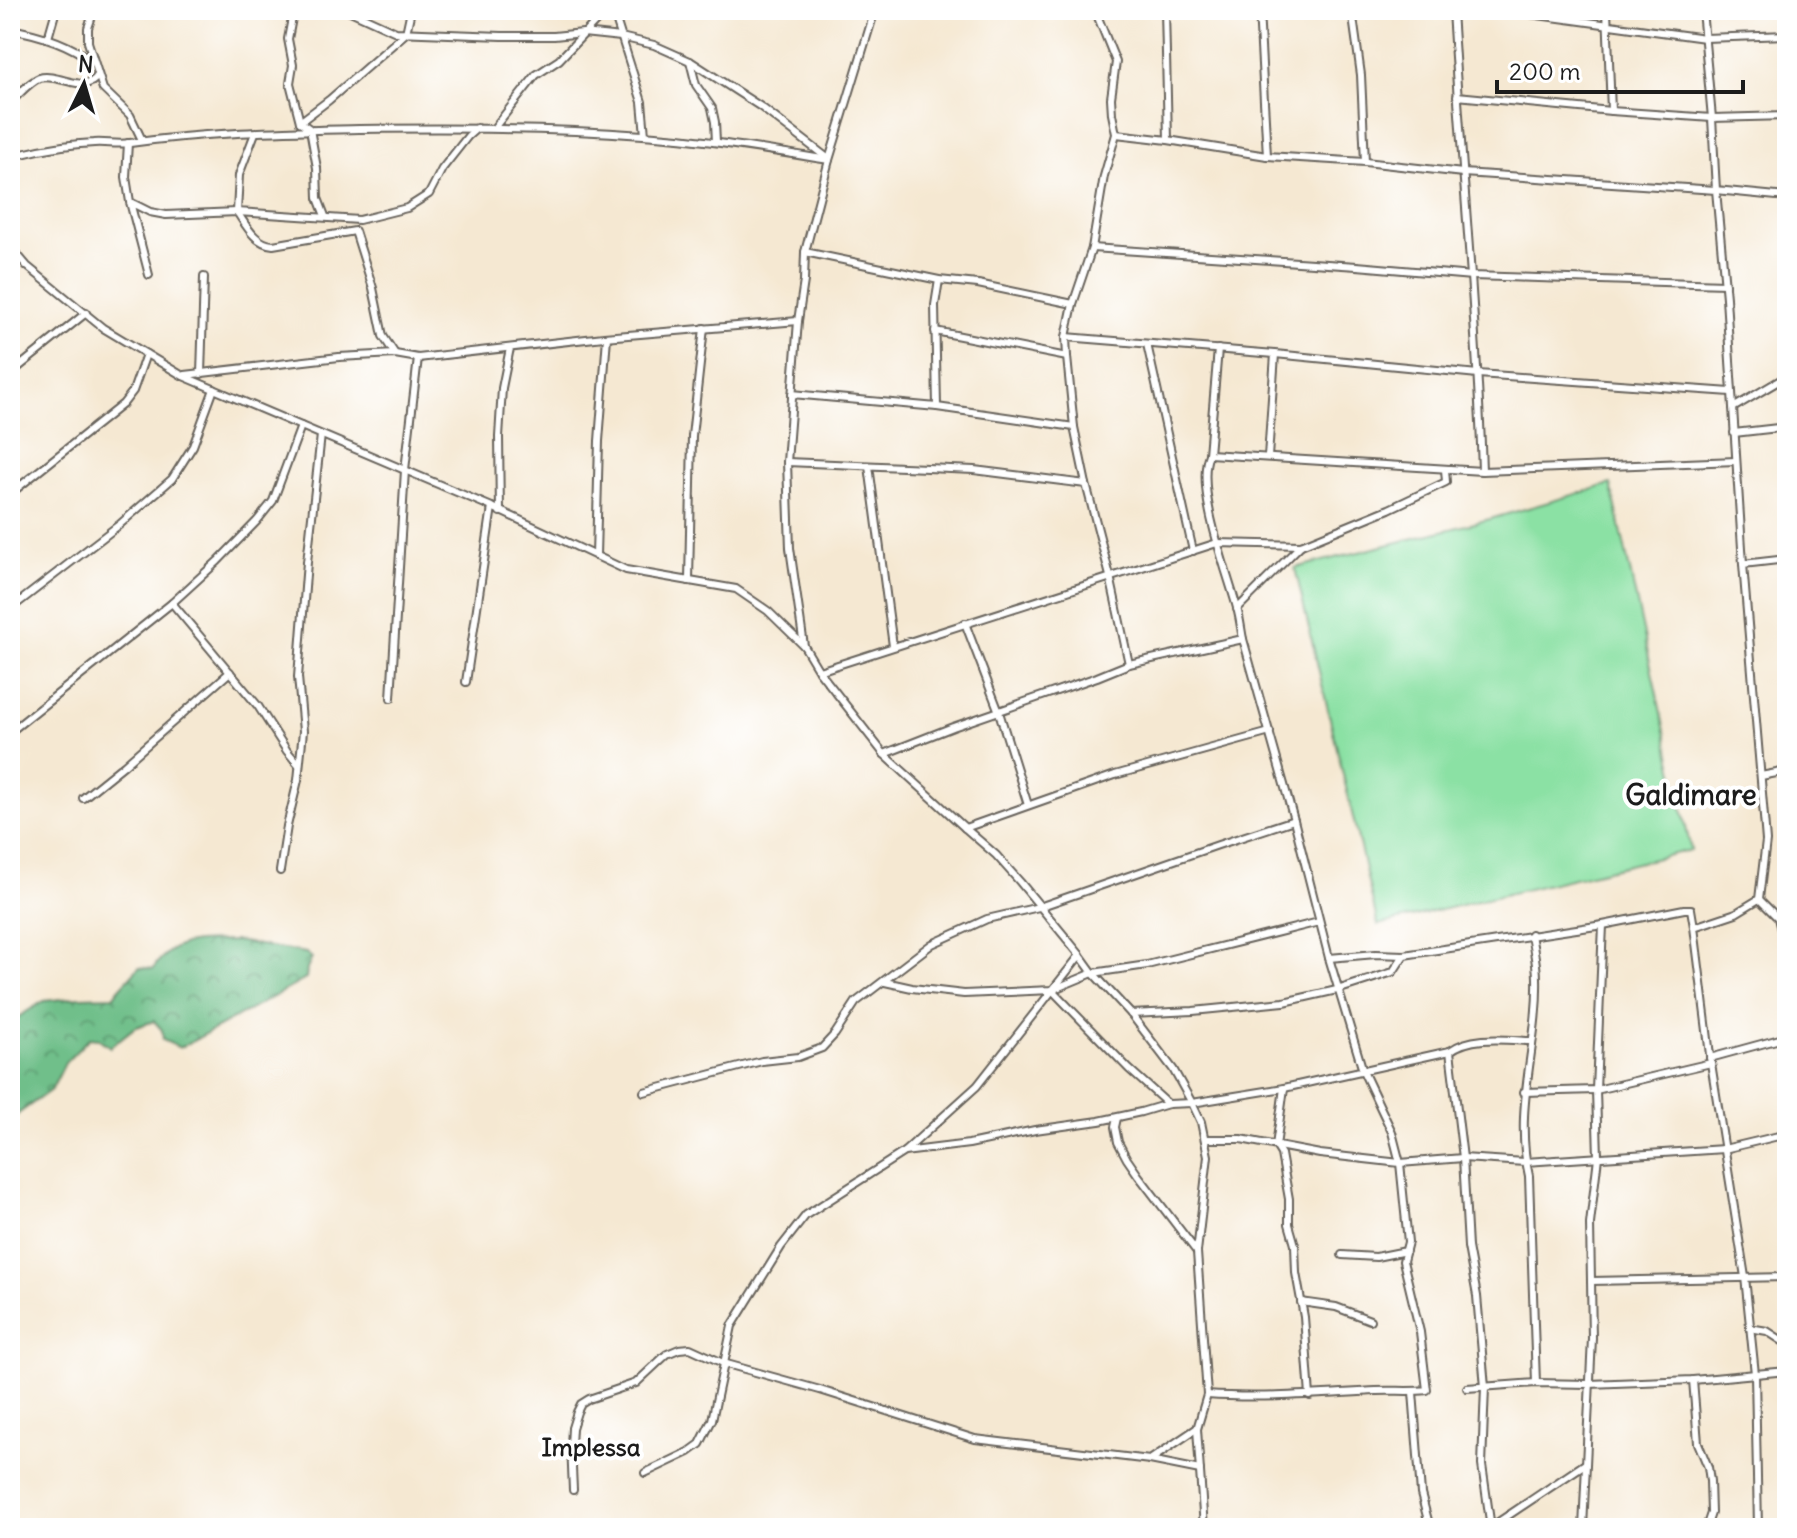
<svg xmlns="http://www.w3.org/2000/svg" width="1797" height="1538" font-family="Delius,sans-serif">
<defs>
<pattern id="forest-crowns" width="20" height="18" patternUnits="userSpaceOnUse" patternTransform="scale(2)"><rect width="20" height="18" fill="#70bf8a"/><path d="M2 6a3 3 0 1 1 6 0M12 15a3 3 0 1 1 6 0" fill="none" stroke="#5b9a70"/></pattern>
</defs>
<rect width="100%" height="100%" fill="#fff"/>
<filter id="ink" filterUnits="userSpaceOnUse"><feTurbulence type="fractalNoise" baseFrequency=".0125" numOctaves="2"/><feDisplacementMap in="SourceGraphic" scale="16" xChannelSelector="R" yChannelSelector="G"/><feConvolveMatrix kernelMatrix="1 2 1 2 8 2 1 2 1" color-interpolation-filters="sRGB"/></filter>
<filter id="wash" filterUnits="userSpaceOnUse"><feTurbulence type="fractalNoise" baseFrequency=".006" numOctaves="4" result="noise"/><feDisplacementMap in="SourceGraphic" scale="32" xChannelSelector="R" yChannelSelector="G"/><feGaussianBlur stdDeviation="1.8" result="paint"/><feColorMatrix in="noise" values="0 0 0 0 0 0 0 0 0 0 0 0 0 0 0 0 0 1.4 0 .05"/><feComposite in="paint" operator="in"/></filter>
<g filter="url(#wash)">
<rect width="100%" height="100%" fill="#f5e8d2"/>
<!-- forest -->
<path fill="url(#forest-crowns)" stroke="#466e53" stroke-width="2" d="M236 941 306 953 312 958 307 969 306 979 180 1048 163 1040 162 1030 154 1021 134 1028 110 1047 99 1039 89 1038 65 1063 52 1089 18 1114 10 1123V1022L44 1001 79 997 113 996 139 967 153 969C175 936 200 942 236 941Z"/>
<!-- park -->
<polygon fill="#8be1a4" stroke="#547e60" stroke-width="2" points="1611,484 1691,850 1378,925 1295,568 1490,519"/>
</g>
<g filter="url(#ink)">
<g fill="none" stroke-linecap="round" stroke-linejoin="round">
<defs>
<g id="street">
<polyline points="94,10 88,28 88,42 103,89 130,115 142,140"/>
<polyline points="290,10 292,18 288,39 293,65 290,83 300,122 310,129 317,168 318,198 325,216"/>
<polyline points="348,10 396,32 502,36 554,36 583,33 621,37 654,45 690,61 761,107 826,157"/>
<polyline points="613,10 642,102 645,135"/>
<polyline points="1095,10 1116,62 1111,98 1112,114 1116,134 1104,176 1092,248 1073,304 1066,337 1067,357 1074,427 1086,484 1110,576 1129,664"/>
<polyline points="1165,10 1168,140"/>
<polyline points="1259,10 1267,156"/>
<polyline points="1352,10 1361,75 1365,162"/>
<path d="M1452 10C1461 164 1477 317 1482 471"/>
<polyline points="1501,10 1705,38 1787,35"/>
<polyline points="1607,10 1611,111"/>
<polyline points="1702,10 1712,118 1716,190 1787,197"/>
<path d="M10 29C39 34 68 43 92 61"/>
<polyline points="48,38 56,10"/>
<polyline points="690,61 696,85 712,108 715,122 716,142"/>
<polyline points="1457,96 1611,111 1712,118 1787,116"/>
<path d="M10 102C19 95 29 82 39 78 58 72 86 96 98 75"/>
<polyline points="300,122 329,100 406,33 411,10"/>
<polyline points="494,128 536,75 559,60 598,19 603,10"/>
<polyline points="255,133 239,175 237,212 359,220 407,208 429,194 442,169 468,136 477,128"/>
<polyline points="1116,134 1168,140 1267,156 1365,162 1463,173 1716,190 1726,298 1743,564 1766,841 1759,899 1736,913 1694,927 1711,1063 1745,1277 1755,1374 1758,1528"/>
<path d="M128 143 126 177 130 202 150 212 166 215 237 212C246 225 255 244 273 245L355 231 373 288 383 336 395 354"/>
<path d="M22 154C46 148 69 144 94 143 105 142 118 145 130 143 206 132 282 131 359 129 454 128 548 128 643 135 705 139 767 150 829 160"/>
<polyline points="130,202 149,275"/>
<polyline points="10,246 27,266 103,328 183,376 492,507 626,570 736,589 768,611 804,646 819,671 884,754 965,828 996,855 1020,882 1080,955 1093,973 1131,1014 1173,1069 1192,1103 1201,1122 1208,1156 1197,1252 1207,1395 1197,1429 1204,1528"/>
<polyline points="1092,248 1357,266 1472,276 1725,284"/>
<polyline points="805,252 939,280 978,284 1073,304"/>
<polyline points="935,331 1067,357"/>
<polyline points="1066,337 1275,354 1478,374 1731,392"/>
<polyline points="1147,344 1193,551"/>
<path d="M1218 349 1209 454C1195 489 1227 571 1237 608 1240 618 1241 629 1243 639L1294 820 1329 958 1376 954 1404 955 1603 925 1684 909H1691L1694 927"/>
<polyline points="10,374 86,313"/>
<polyline points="201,374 204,277"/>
<polyline points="185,375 339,357 395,354 418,358 604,337 798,321"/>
<polyline points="792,394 937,407 1074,427"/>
<polyline points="937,407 935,305 939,280"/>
<polyline points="1733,408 1787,376"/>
<polyline points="1734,433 1787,427"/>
<polyline points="1209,454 1482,471 1736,461"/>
<polyline points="1268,457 1275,354"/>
<polyline points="787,462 974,470 1086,484"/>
<polyline points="869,466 893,646"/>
<polyline points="10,494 123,404 133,391 146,354"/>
<polyline points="500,512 499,437 502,388 510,348"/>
<polyline points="596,556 599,441 607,337"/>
<polyline points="1743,564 1787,559"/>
<polyline points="689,581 692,436 704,328"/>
<polyline points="172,603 258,706 287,751 299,765"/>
<polyline points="10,609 119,525 172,479 193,446 214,389"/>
<polyline points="1237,609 1301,545"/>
<polyline points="965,623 999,712 1028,805"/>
<polyline points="804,646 790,548 787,462 798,321 804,281 805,252 829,160 875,10"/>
<polyline points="819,671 1217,543 1301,545 1389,509 1446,482 1445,469"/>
<polyline points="466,682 492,507"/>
<polyline points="391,698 405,470 418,358"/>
<polyline points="10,732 172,603 218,561 257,521 273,501 301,426"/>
<polyline points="884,754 953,727 1097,677 1129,664 1243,639"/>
<polyline points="1761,776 1787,771"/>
<polyline points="83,798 124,765 230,672"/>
<polyline points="965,828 1115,775 1270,732"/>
<polyline points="280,871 287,826 298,780 303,731 298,677 307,562 321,435"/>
<polyline points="1759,899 1778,918 1787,954"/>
<path d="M1531 934C1533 948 1537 963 1537 978 1539 1044 1513 1108 1529 1176L1536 1383"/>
<polyline points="885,982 912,988 964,994 1052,990 1093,973 1147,965 1319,922"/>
<polyline points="1052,990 1129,1069 1168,1104"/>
<polyline points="1131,1014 1193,1011 1284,1002 1337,990 1393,972 1404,955"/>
<polyline points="1450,1051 1463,1158 1468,1247 1477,1296 1485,1387 1482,1465 1491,1528"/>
<polyline points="1710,1058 1787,1037"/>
<polyline points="1284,1088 1276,1146 1281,1154 1289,1199 1289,1224 1295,1245 1296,1273 1304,1317 1310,1396"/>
<polyline points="644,1092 762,1061 798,1057 822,1048 835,1034 856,1002 932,944 987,919 1039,907 1218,845 1294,820"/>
<polyline points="1524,1092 1596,1090 1711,1063"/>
<polyline points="1117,1118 1115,1127 1118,1142 1127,1159 1138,1175 1197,1252"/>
<polyline points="1205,1139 1241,1139 1320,1154 1400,1163 1463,1158 1525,1162 1724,1149 1787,1134"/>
<path d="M904 1152 969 1144 1035 1130 1099 1121 1141 1112 1168 1104 1192 1103 1284 1088 1450 1051C1471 1035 1506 1040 1531 1041"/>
<polyline points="1342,1255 1376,1257 1406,1251"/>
<polyline points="1591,1281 1787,1277"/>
<polyline points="1301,1302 1336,1307 1370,1320"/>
<polyline points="1750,1328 1767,1331 1787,1344"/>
<polyline points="1693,1380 1698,1443 1708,1467 1710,1481 1711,1513 1706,1528"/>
<polyline points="1467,1388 1536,1383 1589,1384 1693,1380 1787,1371"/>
<polyline points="1413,1392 1421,1494 1430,1528"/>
<path d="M1207 1395C1264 1399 1320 1394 1376 1391 1393 1390 1410 1392 1427 1390L1420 1332 1403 1261 1408 1242 1400 1163 1392 1132 1363 1071 1329 958"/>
<polyline points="1150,1460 1196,1429"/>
<polyline points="645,1473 689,1452 700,1444 712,1420 732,1326 781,1247 806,1215 904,1152 977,1086 1080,955"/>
<polyline points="573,1490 571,1445 572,1428 577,1412 581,1404 589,1399 636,1383 667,1354 679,1349 690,1348 723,1363 820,1390 975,1439 1150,1460 1200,1470"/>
<polyline points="1491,1527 1585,1464"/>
<polyline points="1583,1528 1592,1338 1590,1224 1598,1157 1596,1090 1603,925"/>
</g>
</defs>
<!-- street casing -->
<use href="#street" stroke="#68635c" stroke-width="10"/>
<!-- street -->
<use href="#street" stroke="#fff" stroke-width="6"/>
</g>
</g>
<g text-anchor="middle" stroke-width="8" stroke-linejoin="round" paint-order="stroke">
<!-- quarter labels -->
<g font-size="24" font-weight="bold" fill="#1c1c1c" stroke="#fff">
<text x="591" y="1456">Implessa</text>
</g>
<!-- district labels -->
<g font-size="28" font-weight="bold" fill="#1c1c1c" stroke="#fff">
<text x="1691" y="805">Galdimare</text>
</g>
</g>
<!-- margin -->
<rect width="1797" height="1538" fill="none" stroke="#fff" stroke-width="40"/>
<!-- north arrow -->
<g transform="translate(84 84) rotate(5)" stroke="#ffffff" stroke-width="6" paint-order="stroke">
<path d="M0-6L14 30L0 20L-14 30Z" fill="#1c1c1c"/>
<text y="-12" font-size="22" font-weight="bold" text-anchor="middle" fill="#1c1c1c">N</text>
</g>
<!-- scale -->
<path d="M1497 80v12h246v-12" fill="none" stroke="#1c1c1c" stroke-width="4"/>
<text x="1509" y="80" font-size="24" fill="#1c1c1c" stroke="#ffffff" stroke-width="6" paint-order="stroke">200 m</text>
</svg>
